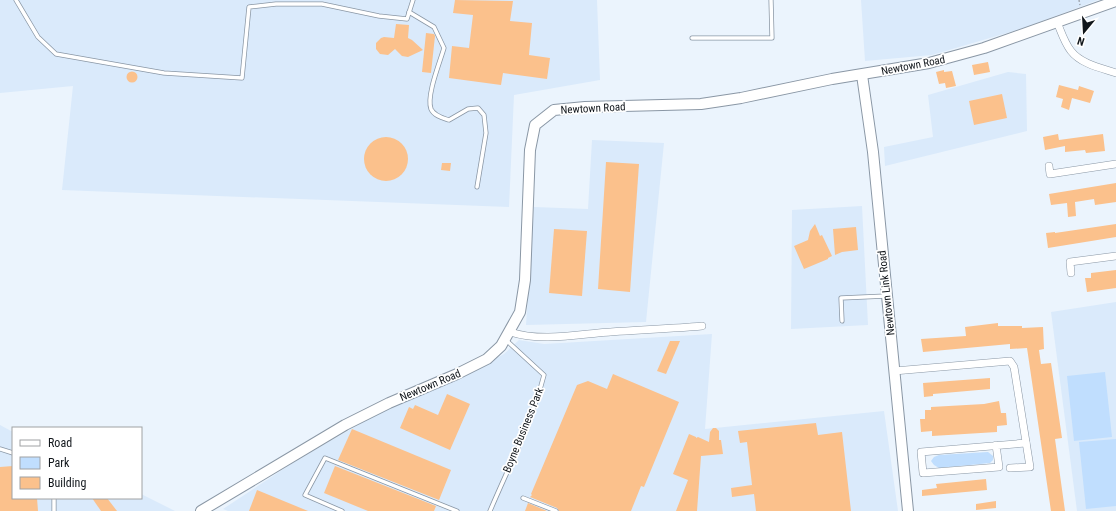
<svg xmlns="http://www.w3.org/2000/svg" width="1116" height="511" font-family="'Roboto Condensed',sans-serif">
<rect width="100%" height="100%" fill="#ebf4fd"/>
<!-- built -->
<g fill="#daeafb">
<polygon points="0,0 597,0 600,80 514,95 509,207 62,190 73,86 0,93"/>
<polygon points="861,0 1098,0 1024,28 932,55 865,61"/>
<polygon points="1008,72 1026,74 1027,131 885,166 884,147 933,137 928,95"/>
<polygon points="592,140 664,143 646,322 526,325 534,207 588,209"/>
<polygon points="862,206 868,325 791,329 792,210"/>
<polygon points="1116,302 1116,511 1077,511 1051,312"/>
<polygon points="712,334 705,429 884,411 898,511 228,511 223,509 294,462 389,407 465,375 504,354 519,340 544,344"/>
<polygon points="0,425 13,432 13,498 141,498 141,494 175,511 0,511"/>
</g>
<!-- green -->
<g fill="#c0defe">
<polygon points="1105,372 1112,437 1074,441 1067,376"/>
<polygon points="1116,439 1116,506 1086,509 1079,442"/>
<polygon points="988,452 993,456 993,460 990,463 939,468 934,465 931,461 934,457 939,455"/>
</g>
<!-- building -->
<g fill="#fbc18c">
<polygon points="455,0 513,1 510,21 532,23 529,55 550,58 547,79 503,73 501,85 449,78 452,46 469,48 473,15 453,13"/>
<polygon points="396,24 409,25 408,38 412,40 423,50 408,57 402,56 395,49 388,55 380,54 376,49 376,43 381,38 384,37 394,38"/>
<polygon points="426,33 434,34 435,36 431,73 422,72"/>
<polygon points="988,62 990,72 974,75 972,65"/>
<polygon points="944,70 944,72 952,71 956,86 946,88 945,83 939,84 936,72"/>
<circle cx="132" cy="77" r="5.5"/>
<polygon points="1059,85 1078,90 1079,86 1094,91 1090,103 1072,98 1069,110 1061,107 1063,99 1056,97"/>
<polygon points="1002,94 1007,118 974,125 969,101"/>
<polygon points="1058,134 1059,140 1103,134 1105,151 1086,153 1085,150 1065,152 1065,146 1045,150 1043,137"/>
<circle cx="386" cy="159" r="22"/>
<polygon points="606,162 639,164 630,292 598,289"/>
<polygon points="442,163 451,163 450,171 441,170"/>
<polygon points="1116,183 1116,202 1095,205 1094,199 1075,202 1076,216 1068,217 1067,203 1051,205 1049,194"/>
<polygon points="815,224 820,236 822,235 832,256 828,258 828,259 804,269 794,246 808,240 810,231"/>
<polygon points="1116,224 1116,237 1048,248 1046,233 1055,232 1055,233"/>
<polygon points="856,227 858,250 842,252 835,255 833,229"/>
<polygon points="554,229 587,231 582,296 549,293"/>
<polygon points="1116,270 1116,288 1087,292 1085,278 1091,278 1091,273"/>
<polygon points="998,323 998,326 1022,326 1022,328 1043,327 1044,349 1039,350 1041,364 1051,363 1062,438 1055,439 1065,511 1051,511 1027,348 1010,349 1010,344 923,352 921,339 966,336 965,327"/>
<polygon points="670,341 680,341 666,374 657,371"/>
<polygon points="613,374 679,402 644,487 641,486 631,511 559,511 557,508 530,497 532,495 531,494 577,385 588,381 607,389"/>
<polygon points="990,378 990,389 933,394 933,396 924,397 923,383"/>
<polygon points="447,394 470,404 450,450 400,428 409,407 413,409 415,405 438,415"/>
<polygon points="999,401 1001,413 1006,413 1007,425 997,426 997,432 932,436 932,431 921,432 920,419 925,419 925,410 931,410 931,407 984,404"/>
<polygon points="816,423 818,435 842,432 851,511 756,511 754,494 732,497 731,488 752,485 747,442 740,443 738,431"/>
<polygon points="713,428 716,428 719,431 719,440 721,440 723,454 701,456 697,511 676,511 688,480 673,474 689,434 696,437 696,438 698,437 709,442 710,432"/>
<polygon points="352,429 451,470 439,500 338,460"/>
<polygon points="13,466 13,498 37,498 38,511 0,511 0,467"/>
<polygon points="335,466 436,506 434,511 368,511 324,493"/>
<polygon points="986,479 987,490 922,496 922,490 937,488 936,484"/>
<polygon points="257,490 308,511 249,511"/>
<polygon points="92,498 107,498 117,511 101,511"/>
<polygon points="996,501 996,508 976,510 976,504"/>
<polygon points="528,503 547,511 525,511"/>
</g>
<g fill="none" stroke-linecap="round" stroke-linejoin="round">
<defs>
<g id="lane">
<polyline points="16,0 38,37 56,54 164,73 242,78 249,7 276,4 322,4 379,16 407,19 413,0"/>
<path d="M409 12 434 27 444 48C440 62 426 96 431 109 434 116 443 118 449 120L468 109 478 108 484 115 486 133 477 187"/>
<polyline points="692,38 772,38 771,0"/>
<polyline points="842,321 841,298 886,296"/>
<polyline points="0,449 13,453"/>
<polyline points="54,498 54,511"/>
<polyline points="523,498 556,511"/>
<polyline points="342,511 305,495 325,458 457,511"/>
<path d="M490 511C509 466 532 422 544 375L506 340"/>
</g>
<g id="street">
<path d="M1057 22C1061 31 1064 42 1071 51 1081 64 1101 68 1116 73"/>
<polyline points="1049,166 1050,174 1116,164"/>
<polyline points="1071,273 1070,262 1116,256"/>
<path d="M510 332C538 341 569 336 598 333 633 330 668 329 702 326"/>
<polyline points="894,371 1010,361 1014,367 1030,467 1010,468"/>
<polyline points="996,445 999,467 923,473 921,452 1026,443"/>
</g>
<g id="secondary">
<polyline points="862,75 873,152 908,511"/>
<polyline points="201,511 345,425 389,403 457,374 487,359 501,346 520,312 525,280 530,150 535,125 554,110 585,107 701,104 741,98 832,79 929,63 984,48 1116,1"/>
</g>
</defs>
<!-- lane casing -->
<use href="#lane" stroke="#8a97a5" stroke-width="5"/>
<!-- street casing -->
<use href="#street" stroke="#8a97a5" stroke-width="8"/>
<!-- secondary casing -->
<use href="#secondary" stroke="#8a97a5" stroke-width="12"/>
<!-- path -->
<polyline stroke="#9fa6ae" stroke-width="1.5" stroke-dasharray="2 2" stroke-linecap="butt" points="1079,0 1080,5"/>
<!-- lane -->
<use href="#lane" stroke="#fff" stroke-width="3.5"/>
<!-- street -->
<use href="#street" stroke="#fff" stroke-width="7"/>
<!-- secondary -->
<use href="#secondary" stroke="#fff" stroke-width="10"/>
</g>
<g text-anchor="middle" stroke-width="3.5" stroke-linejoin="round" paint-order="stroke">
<!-- street labels -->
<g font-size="11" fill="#11161b" stroke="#fff">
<text transform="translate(913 65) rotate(-11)" y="4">Newtown Road</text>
<text transform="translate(593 108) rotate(-3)" y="4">Newtown Road</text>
<text transform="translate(886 293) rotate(-96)" y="4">Newtown Link Road</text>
<text transform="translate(430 385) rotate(-23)" y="4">Newtown Road</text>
<text transform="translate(523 430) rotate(-68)" y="4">Boyne Business Park</text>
</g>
</g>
<!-- legend -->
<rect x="12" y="427" width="130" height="72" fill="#ffffff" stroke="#a0a2a4"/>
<rect x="20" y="440" width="20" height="6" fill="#ffffff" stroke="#a0a2a4"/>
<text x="48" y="447" font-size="12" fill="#11161b">Road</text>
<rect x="20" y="457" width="20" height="12" fill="#c0defe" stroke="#a0a2a4"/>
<text x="48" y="467" font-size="12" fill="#11161b">Park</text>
<rect x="20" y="477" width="20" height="12" fill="#fbc18c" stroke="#a0a2a4"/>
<text x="48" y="487" font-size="12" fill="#11161b">Building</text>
<!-- north arrow -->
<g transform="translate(1084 32) rotate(198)" stroke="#ffffff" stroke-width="3" paint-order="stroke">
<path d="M0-3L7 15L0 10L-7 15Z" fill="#11161b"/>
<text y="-6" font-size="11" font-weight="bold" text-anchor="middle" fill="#11161b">N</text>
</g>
</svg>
